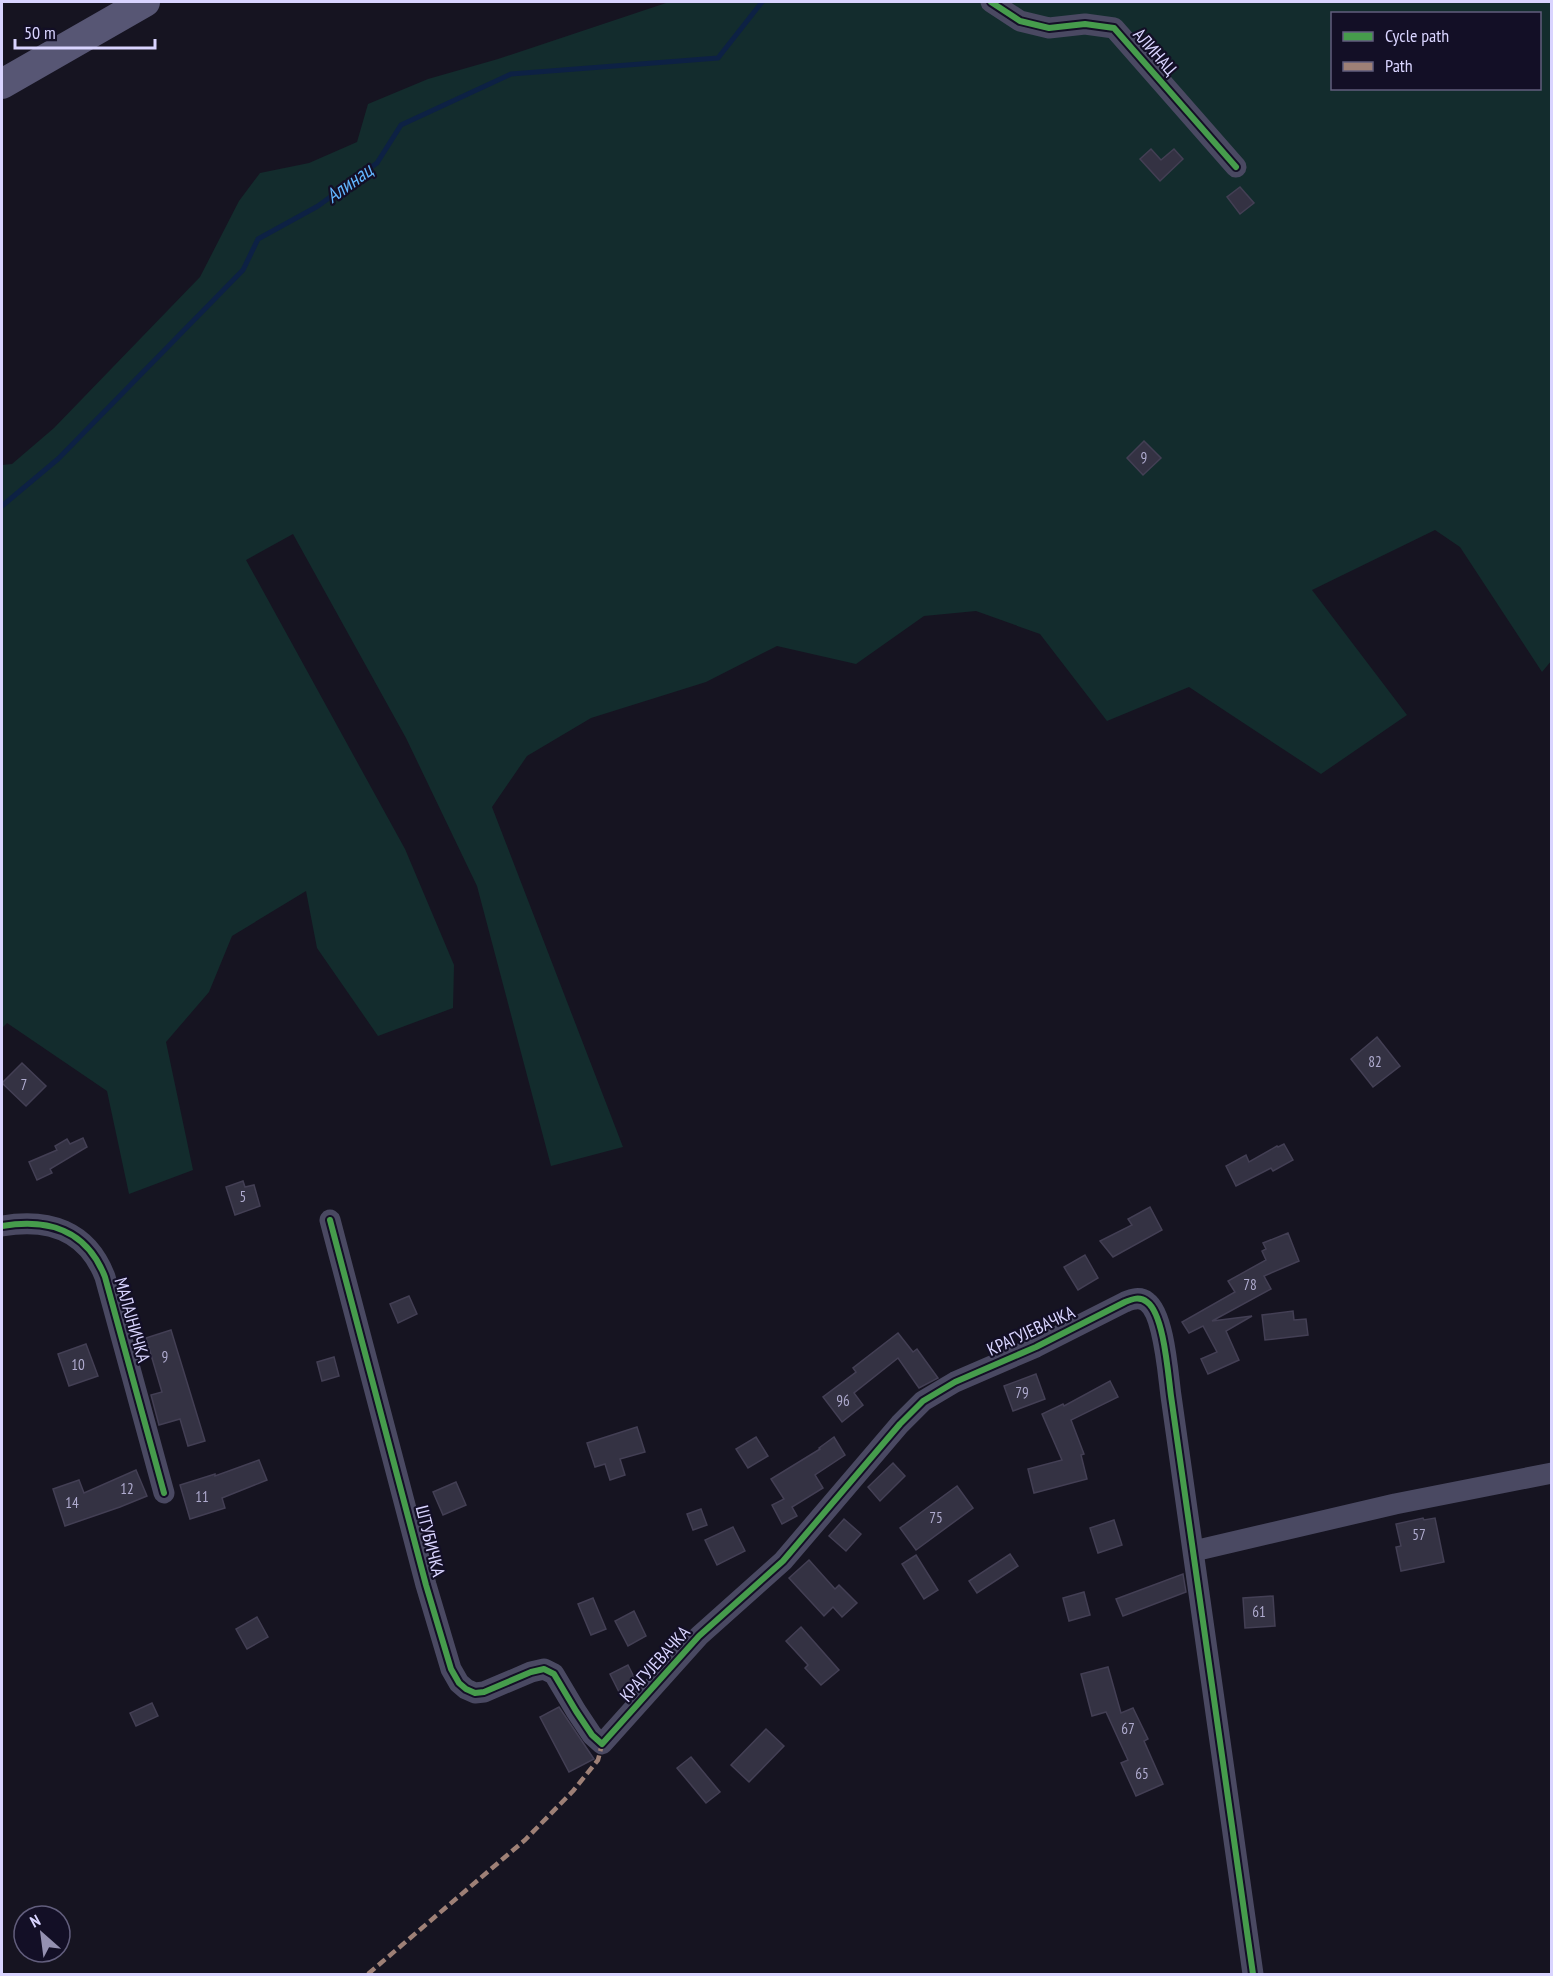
<svg xmlns="http://www.w3.org/2000/svg" width="1553" height="1976" font-family="'PT Sans Narrow',sans-serif">
<rect width="100%" height="100%" fill="#161421"/>
<!-- green -->
<path fill="#132c2d" fill-rule="evenodd" d="M669 2H1551L1552 660 1542 672 1460 547 1435 530 1312 590 1407 715 1321 774 1189 687 1107 721 1040 634 976 611 924 616 856 664 777 646 706 682 591 718 527 756 492 807 623 1147 551 1166 477 886 406 738 293 534 246 560 405 849 454 965 453 1008 378 1036 317 948 306 891 232 936 209 992 166 1042 193 1170 129 1194 107 1091 7 1023 2 1028V465L12 464 54 428 200 277 239 201 260 173 309 163 357 142 368 104 428 79 498 59ZM1332 14H1540V88H1332Z"/>
<g fill="none" stroke-linecap="round" stroke-linejoin="round">
<!-- stream -->
<polyline stroke="#0d2144" stroke-width="5" points="2,506 58,459 243,270 258,239 318,206 377,163 401,125 511,74 718,58 762,2"/>
</g>
<!-- building -->
<g fill="#343243" stroke="#433f54" stroke-width="1.5">
<polygon points="1151,149 1161,160 1174,149 1183,159 1160,181 1140,159"/>
<polygon points="1240,187 1254,203 1240,214 1227,197"/>
<polygon points="1144,441 1161,458 1143,475 1127,458"/>
<polygon points="1377,1037 1400,1066 1373,1087 1351,1059"/>
<polygon points="22,1063 46,1086 26,1106 2,1083"/>
<polygon points="83,1138 87,1147 50,1169 52,1173 37,1180 29,1162 57,1150 55,1146 67,1139 70,1144"/>
<polygon points="1284,1144 1293,1160 1273,1171 1271,1168 1236,1186 1226,1166 1246,1155 1249,1162 1277,1146 1278,1147"/>
<polygon points="243,1181 245,1187 254,1185 260,1206 235,1215 226,1187"/>
<polygon points="1150,1207 1162,1230 1113,1257 1100,1241 1132,1225 1128,1219"/>
<polygon points="1288,1233 1299,1261 1264,1276 1271,1289 1212,1321 1252,1316 1226,1331 1239,1360 1208,1374 1201,1359 1217,1352 1203,1326 1189,1333 1182,1322 1235,1292 1228,1281 1266,1260 1262,1251 1266,1249 1263,1243"/>
<polygon points="1085,1255 1098,1278 1078,1290 1064,1267"/>
<polygon points="409,1296 417,1314 398,1323 390,1304"/>
<polygon points="1293,1311 1294,1320 1306,1319 1308,1335 1265,1340 1262,1315"/>
<polygon points="171,1330 205,1441 188,1446 180,1419 159,1425 151,1395 162,1392 146,1338"/>
<polygon points="898,1333 913,1352 917,1349 938,1378 919,1388 898,1358 854,1393 863,1405 842,1422 823,1397 856,1372 853,1368"/>
<polygon points="86,1344 98,1376 69,1386 58,1354"/>
<polygon points="334,1357 339,1376 322,1381 317,1362"/>
<polygon points="1036,1374 1045,1399 1013,1411 1004,1386"/>
<polygon points="1110,1381 1118,1397 1071,1420 1084,1454 1081,1455 1087,1479 1034,1493 1028,1469 1062,1460 1042,1414 1063,1404 1064,1406"/>
<polygon points="637,1427 645,1452 620,1459 625,1475 610,1480 605,1464 595,1467 587,1443"/>
<polygon points="756,1437 768,1456 748,1468 736,1449"/>
<polygon points="834,1437 845,1455 815,1475 823,1488 792,1507 797,1516 782,1524 772,1505 784,1499 771,1479 820,1449 819,1448"/>
<polygon points="259,1460 267,1480 222,1498 225,1508 190,1519 180,1485 215,1474 215,1476"/>
<polygon points="893,1463 905,1476 880,1501 868,1487"/>
<polygon points="136,1470 147,1496 120,1507 65,1526 53,1489 79,1480 84,1493"/>
<polygon points="456,1482 466,1505 443,1515 433,1492"/>
<polygon points="957,1486 973,1508 916,1550 900,1528"/>
<polygon points="701,1509 707,1525 693,1530 687,1514"/>
<polygon points="1423,1518 1424,1520 1435,1518 1444,1562 1401,1571 1396,1547 1401,1546 1396,1524"/>
<polygon points="844,1519 861,1534 846,1551 829,1536"/>
<polygon points="1114,1520 1122,1545 1098,1553 1090,1528"/>
<polygon points="733,1527 745,1551 717,1565 705,1540"/>
<polygon points="1010,1554 1018,1566 977,1593 969,1581"/>
<polygon points="916,1555 938,1590 924,1599 902,1564"/>
<polygon points="809,1560 835,1589 839,1585 857,1603 842,1617 833,1607 824,1616 789,1578"/>
<polygon points="1183,1574 1186,1592 1123,1616 1116,1599"/>
<polygon points="1084,1592 1090,1615 1069,1621 1063,1598"/>
<polygon points="1273,1596 1275,1626 1245,1628 1243,1598"/>
<polygon points="593,1598 606,1629 591,1635 578,1604"/>
<polygon points="634,1611 646,1636 628,1646 615,1621"/>
<polygon points="257,1617 268,1637 247,1649 236,1629"/>
<polygon points="801,1627 839,1670 821,1685 805,1668 808,1665 786,1641"/>
<polygon points="628,1665 638,1685 620,1694 610,1674"/>
<polygon points="1108,1667 1121,1713 1133,1708 1148,1739 1144,1741 1163,1784 1136,1796 1121,1763 1128,1760 1106,1712 1092,1716 1081,1674"/>
<polygon points="152,1703 158,1716 136,1726 130,1713"/>
<polygon points="559,1707 594,1759 569,1772 540,1717"/>
<polygon points="766,1729 784,1746 749,1782 731,1765"/>
<polygon points="691,1757 720,1792 706,1803 677,1768"/>
</g>
<g fill="none" stroke-linecap="round" stroke-linejoin="round">
<!-- minor -->
<g stroke="#4a4962" stroke-width="21">
<polyline points="991,2 1020,21 1049,28 1085,24 1114,28 1236,167"/>
<path d="M330 1220 426 1585 451 1669 459 1683 466 1689 475 1693 484 1692 531 1672 544 1669 554 1674 576 1711 592 1735 602 1744 699 1636 783 1561 900 1424 923 1401 955 1382 1036 1347 1125 1302C1132 1299 1140 1296 1147 1302 1164 1314 1168 1374 1171 1396L1253 1974"/>
<path d="M2 1226C48 1218 87 1230 105 1277L164 1493"/>
<polyline points="1194,1551 1395,1504 1552,1473"/>
</g>
<!-- secondary -->
<polyline stroke="#575674" stroke-width="30" points="2,84 145,2"/>
<!-- quiet -->
<polyline stroke="#9e8076" stroke-width="4.5" stroke-dasharray="9 4.5" stroke-linecap="butt" points="368,1974 525,1840 573,1791 598,1760 602,1744"/>
<defs>
<g id="cycleway">
<polyline points="991,2 1020,21 1049,28 1085,24 1114,28 1236,167"/>
<path d="M330 1220 426 1585 451 1669 459 1683 466 1689 475 1693 484 1692 531 1672 544 1669 554 1674 576 1711 592 1735 602 1744 699 1636 783 1561 900 1424 923 1401 955 1382 1036 1347 1125 1302C1132 1299 1140 1296 1147 1302 1164 1314 1168 1374 1171 1396L1253 1974"/>
<path d="M2 1226C48 1218 87 1230 105 1277L164 1493"/>
</g>
</defs>
<!-- cycleway casing -->
<use href="#cycleway" stroke="#130f26" stroke-width="10"/>
<!-- cycleway -->
<use href="#cycleway" stroke="#469c4c" stroke-width="6"/>
</g>
<g text-anchor="middle" stroke-width="4.5" stroke-linejoin="round" paint-order="stroke">
<!-- number labels -->
<g font-size="15" fill="#b0acd0">
<text x="1144" y="463">9</text>
<text x="1375" y="1067">82</text>
<text x="24" y="1090">7</text>
<text x="243" y="1202">5</text>
<text x="1250" y="1290">78</text>
<text x="165" y="1362">9</text>
<text x="78" y="1370">10</text>
<text x="1022" y="1398">79</text>
<text x="843" y="1406">96</text>
<text x="127" y="1494">12</text>
<text x="202" y="1502">11</text>
<text x="72" y="1508">14</text>
<text x="936" y="1523">75</text>
<text x="1419" y="1540">57</text>
<text x="1259" y="1617">61</text>
<text x="1128" y="1734">67</text>
<text x="1142" y="1779">65</text>
</g>
<!-- street labels -->
<g font-size="18" fill="#d9d4ff" stroke="#130f26">
<text transform="translate(1155 52) rotate(49)" y="6">АЛИНАЦ</text>
<text transform="translate(132 1320) rotate(74)" y="6">МАЛАЈНИЧКА</text>
<text transform="translate(1031 1331) rotate(-25)" y="6">КРАГУЈЕВАЧКА</text>
<text transform="translate(430 1541) rotate(76)" y="6">ШТУБИЧКА</text>
<text transform="translate(655 1664) rotate(-48)" y="6">КРАГУЈЕВАЧКА</text>
</g>
<!-- water labels -->
<g font-size="20" font-style="italic" fill="#62b6ff" stroke="#130f26">
<text transform="translate(349 183) rotate(-36)" y="7">Алинац</text>
</g>
</g>
<!-- border -->
<rect width="1553" height="1976" fill="none" stroke="#d9d4ff" stroke-width="6"/>
<!-- legend -->
<rect x="1331" y="12" width="210" height="78" fill="#130f26" stroke="#625e7d" stroke-width="1.5"/>
<rect x="1343" y="32" width="30" height="9" fill="#469c4c" stroke="#625e7d" stroke-width="1.5"/>
<text x="1385" y="42" font-size="18" fill="#d9d4ff">Cycle path</text>
<rect x="1343" y="62" width="30" height="9" fill="#9e8076" stroke="#625e7d" stroke-width="1.5"/>
<text x="1385" y="72" font-size="18" fill="#d9d4ff">Path</text>
<!-- north arrow -->
<g transform="translate(42 1934) rotate(332)"><circle r="28" fill="#130f26" stroke="#625e7d" stroke-width="1.5"/>
<path d="M0-4.5L10 22L0 15L-10 22Z" fill="#9591b1"/>
<text y="-9" font-size="16" font-weight="bold" text-anchor="middle" fill="#d9d4ff">N</text>
</g>
<!-- scale -->
<path d="M15 39v9h140v-9" fill="none" stroke="#d9d4ff" stroke-width="3"/>
<text x="24" y="39" font-size="18" fill="#d9d4ff" stroke="#130f26" stroke-width="4.5" paint-order="stroke">50 m</text>
</svg>
